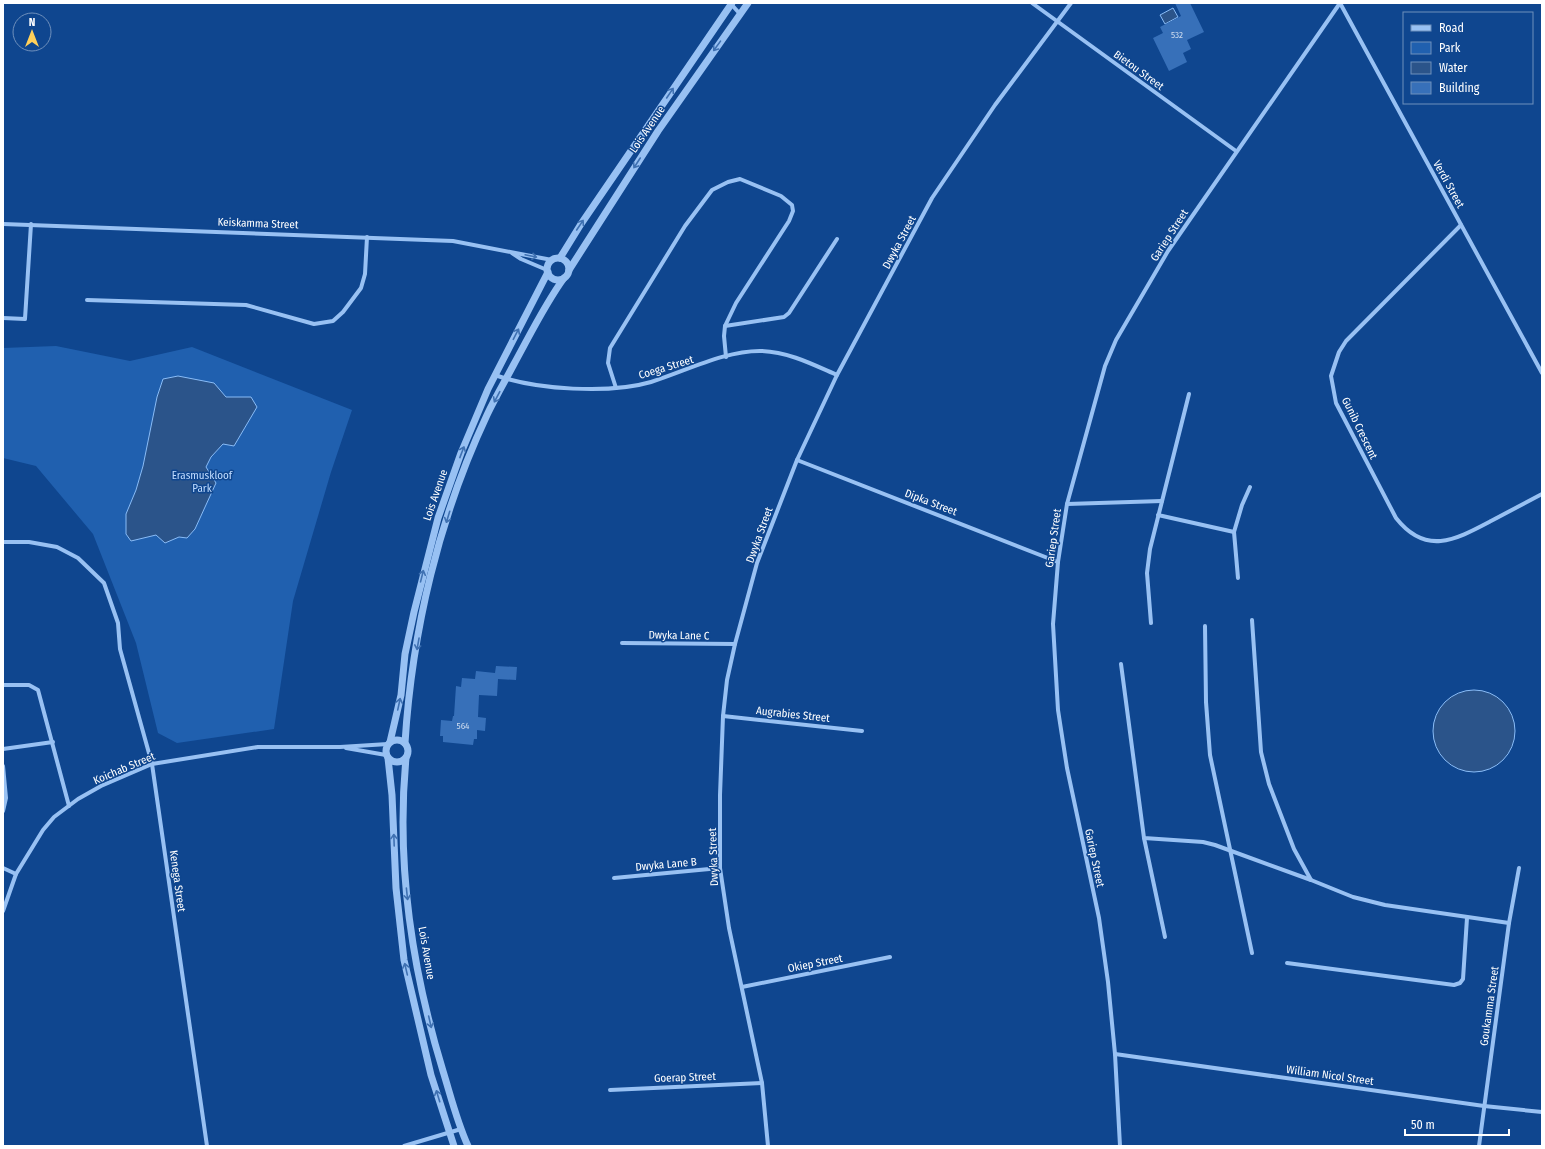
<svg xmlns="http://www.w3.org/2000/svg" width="1545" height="1149" font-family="'Fira Sans Condensed',sans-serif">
<rect width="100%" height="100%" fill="#0f468f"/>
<!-- green -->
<polygon fill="#2060af" points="56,346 130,361 192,347 352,410 331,472 293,601 274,729 177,743 158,733 136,643 93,534 36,466 3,458 3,348"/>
<!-- water -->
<g fill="#2b548a" stroke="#89bcf7">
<polygon points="1173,8 1178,17 1165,24 1160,15"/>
<polygon points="178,376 214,383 226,397 251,397 257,407 234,446 223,444 211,457 206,467 216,483 195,529 187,538 179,537 165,543 156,535 131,541 126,534 126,514 136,490 143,466 157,397 163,379"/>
<circle cx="1474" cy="731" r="41"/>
</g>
<!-- building -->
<g fill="#3770b9">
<polygon points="1175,3 1190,3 1204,32 1187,40 1191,49 1183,53 1187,62 1169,71 1153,38 1163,33 1160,27 1181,16"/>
<polygon points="496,666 517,667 516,680 498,679 497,696 479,695 478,717 486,718 485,731 477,730 477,739 474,739 473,745 443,742 443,736 440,736 441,720 452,721 453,716 454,716 456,686 461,687 462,678 475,679 476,671 495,673"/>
</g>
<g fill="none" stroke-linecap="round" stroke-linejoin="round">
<!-- minor -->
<g stroke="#98c1f3" stroke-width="4">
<polyline points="1032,3 1236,151"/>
<polyline points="1340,3 1542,373"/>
<polyline points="731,4 740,14"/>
<polyline points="3,224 453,241 552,260"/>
<path d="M1461 225 1346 341 1339 352 1331 376 1336 403 1396 518C1426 556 1455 540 1491 521 1508 512 1525 503 1542 494"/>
<polyline points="512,253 521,259 547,270"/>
<polyline points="87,300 246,305 314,324 333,321 343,312 361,288 365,274 367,237"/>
<polyline points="3,318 25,319 31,224"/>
<polyline points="725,326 784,317 789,313 837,239"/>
<path d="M495 375C536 390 610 394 651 382 686 371 726 350 762 351 789 352 814 365 837 375"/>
<polyline points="616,388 608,363 610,348 685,226 712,190 728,182 740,179 781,196 792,205 793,211 789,221 736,303 725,326 724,336 726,357"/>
<polyline points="797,460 1058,562"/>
<polyline points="1067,504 1162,501"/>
<polyline points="1158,515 1234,532 1238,578"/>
<polyline points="1234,532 1242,505 1250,487"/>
<polyline points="3,542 29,542 57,547 78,558 104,583 118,623 120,649 152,764 207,1146"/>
<polyline points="1252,620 1261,752 1269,784 1294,849 1311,880"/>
<polyline points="1151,623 1147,573 1150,549 1189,394"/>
<polyline points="1205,626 1206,702 1210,755 1252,953"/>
<polyline points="622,643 735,644"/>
<polyline points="1121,664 1144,838 1203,842 1215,845 1311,880 1353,897 1385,905 1509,923"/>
<polyline points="3,685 29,685 38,690 69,806"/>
<polyline points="723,716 862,731"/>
<polyline points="346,748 386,755"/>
<polyline points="3,749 53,742"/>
<polyline points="3,766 6,798 3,811"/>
<polyline points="1144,838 1165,937"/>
<polyline points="3,868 16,874"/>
<polyline points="614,878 720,868"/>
<polyline points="3,911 16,874 43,830 54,817 78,799 101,786 152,764 258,747 340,747 388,744"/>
<polyline points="1287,963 1454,985 1460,983 1463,979 1467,918"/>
<polyline points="742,987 890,957"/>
<polyline points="1115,1054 1484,1106 1542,1112"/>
<polyline points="610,1090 762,1083"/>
<polyline points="404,1146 461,1129"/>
<polyline points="768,1146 762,1083 729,928 720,868 720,795 723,716 727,680 735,644 757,563 797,460 837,375 932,198 995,105 1071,3"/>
<polyline points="1120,1146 1115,1054 1108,982 1099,918 1067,768 1058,710 1053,624 1058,562 1067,504 1105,366 1116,340 1168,251 1340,3"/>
<polyline points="1479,1146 1509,923 1519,868"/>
</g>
<!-- tertiary -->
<g stroke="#98c1f3" stroke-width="7">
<polyline points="560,258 581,224 732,3"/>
<circle cx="558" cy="269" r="11"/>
<polyline points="569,270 658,131 748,3"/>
<circle cx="397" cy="751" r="11"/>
<polyline points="390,742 401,695 405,654 414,612 438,518 461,453 488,389 548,272"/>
<path d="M405 743C412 631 439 517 487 415 495 398 505 381 514 364 530 335 545 304 564 278"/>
<polyline points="388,758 392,795 396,888 404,960 431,1075 454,1146"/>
<path d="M406 758C396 863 412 970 443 1071 451 1097 457 1122 468 1146"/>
</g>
</g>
<!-- one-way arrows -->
<defs><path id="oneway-shaft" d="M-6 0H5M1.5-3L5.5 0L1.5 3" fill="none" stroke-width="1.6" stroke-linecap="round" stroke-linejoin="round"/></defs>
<g stroke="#3f71b2">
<use href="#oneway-shaft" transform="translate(717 46) rotate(126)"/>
<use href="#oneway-shaft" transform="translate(670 93) rotate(-56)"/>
<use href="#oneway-shaft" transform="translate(637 163) rotate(123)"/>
<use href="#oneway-shaft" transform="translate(580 225) rotate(-56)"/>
<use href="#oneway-shaft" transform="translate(531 256) rotate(12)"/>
<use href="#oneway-shaft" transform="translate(516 334) rotate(-63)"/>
<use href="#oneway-shaft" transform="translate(497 397) rotate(118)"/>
<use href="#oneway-shaft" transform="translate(462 452) rotate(-69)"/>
<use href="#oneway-shaft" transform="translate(448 517) rotate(107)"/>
<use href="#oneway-shaft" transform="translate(422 576) rotate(-76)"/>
<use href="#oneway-shaft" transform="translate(418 644) rotate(100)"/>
<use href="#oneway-shaft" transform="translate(399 704) rotate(-78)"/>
<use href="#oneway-shaft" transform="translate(394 840) rotate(-92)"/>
<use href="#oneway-shaft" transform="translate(407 894) rotate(84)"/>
<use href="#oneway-shaft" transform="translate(406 969) rotate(-103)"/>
<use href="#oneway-shaft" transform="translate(430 1022) rotate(77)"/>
<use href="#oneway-shaft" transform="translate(438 1096) rotate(-107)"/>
</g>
<g text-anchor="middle" stroke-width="3" stroke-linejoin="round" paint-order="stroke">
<!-- number labels -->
<g font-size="9" fill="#cddbee">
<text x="1177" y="38">532</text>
<text x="463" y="729">564</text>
</g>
<!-- street labels -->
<g font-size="11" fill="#fff" stroke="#0f468f">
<text transform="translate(1139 70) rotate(36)" y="4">Bietou Street</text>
<text transform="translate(647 129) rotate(-56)" y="4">Lois Avenue</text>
<text transform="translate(1449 184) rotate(61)" y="4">Verdi Street</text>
<text transform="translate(258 223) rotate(2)" y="4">Keiskamma Street</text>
<text transform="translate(1169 235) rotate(-57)" y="4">Gariep Street</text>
<text transform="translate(899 242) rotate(-62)" y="4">Dwyka Street</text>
<text transform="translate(666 367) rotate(-17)" y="4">Coega Street</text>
<text transform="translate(1360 428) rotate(64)" y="4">Gunib Crescent</text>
<text transform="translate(435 495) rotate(-71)" y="4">Lois Avenue</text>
<text transform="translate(931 502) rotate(21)" y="4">Dipka Street</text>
<text transform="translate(759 535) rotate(-70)" y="4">Dwyka Street</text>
<text transform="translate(1053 538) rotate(-82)" y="4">Gariep Street</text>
<text transform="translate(679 635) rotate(1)" y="4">Dwyka Lane C</text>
<text transform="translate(793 714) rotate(6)" y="4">Augrabies Street</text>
<text transform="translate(124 768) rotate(-23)" y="4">Koichab Street</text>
<text transform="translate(713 857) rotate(-92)" y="4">Dwyka Street</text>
<text transform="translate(1095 858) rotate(78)" y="4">Gariep Street</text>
<text transform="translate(666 864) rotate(-5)" y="4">Dwyka Lane B</text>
<text transform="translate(178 881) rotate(82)" y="4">Kenega Street</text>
<text transform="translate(427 953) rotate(80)" y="4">Lois Avenue</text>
<text transform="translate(815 963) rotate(-11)" y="4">Okiep Street</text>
<text transform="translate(1489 1006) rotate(-82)" y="4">Goukamma Street</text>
<text transform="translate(1330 1075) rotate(8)" y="4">William Nicol Street</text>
<text transform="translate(685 1077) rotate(-2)" y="4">Goerap Street</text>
</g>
<!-- park labels -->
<g font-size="11" fill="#bfdbfe" stroke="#0f468f">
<text x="202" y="479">Erasmuskloof<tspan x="202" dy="13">Park</tspan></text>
</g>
</g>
<!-- border -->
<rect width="1545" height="1149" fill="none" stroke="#ffffff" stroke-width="8"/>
<!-- legend -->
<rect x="1403" y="12" width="130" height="92" fill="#0f468f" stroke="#6f90bc"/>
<rect x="1411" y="25" width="20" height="6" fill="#98c1f3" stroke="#6f90bc"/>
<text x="1439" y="32" font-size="12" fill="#ffffff">Road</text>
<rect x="1411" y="42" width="20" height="12" fill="#2060af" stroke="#6f90bc"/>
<text x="1439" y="52" font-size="12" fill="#ffffff">Park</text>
<rect x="1411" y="62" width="20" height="12" fill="#2b548a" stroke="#6f90bc"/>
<text x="1439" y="72" font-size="12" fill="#ffffff">Water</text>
<rect x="1411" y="82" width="20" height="12" fill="#3770b9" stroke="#6f90bc"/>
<text x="1439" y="92" font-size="12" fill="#ffffff">Building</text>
<!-- north arrow -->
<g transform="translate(32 32)"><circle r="19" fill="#0f468f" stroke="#6f90bc"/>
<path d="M0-3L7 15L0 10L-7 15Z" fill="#ffd05a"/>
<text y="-6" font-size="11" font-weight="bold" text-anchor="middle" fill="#ffffff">N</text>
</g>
<!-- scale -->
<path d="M1405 1129v6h104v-6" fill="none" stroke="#ffffff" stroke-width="2"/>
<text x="1411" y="1129" font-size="12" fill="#ffffff" stroke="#0f468f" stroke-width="3" paint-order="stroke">50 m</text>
</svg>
